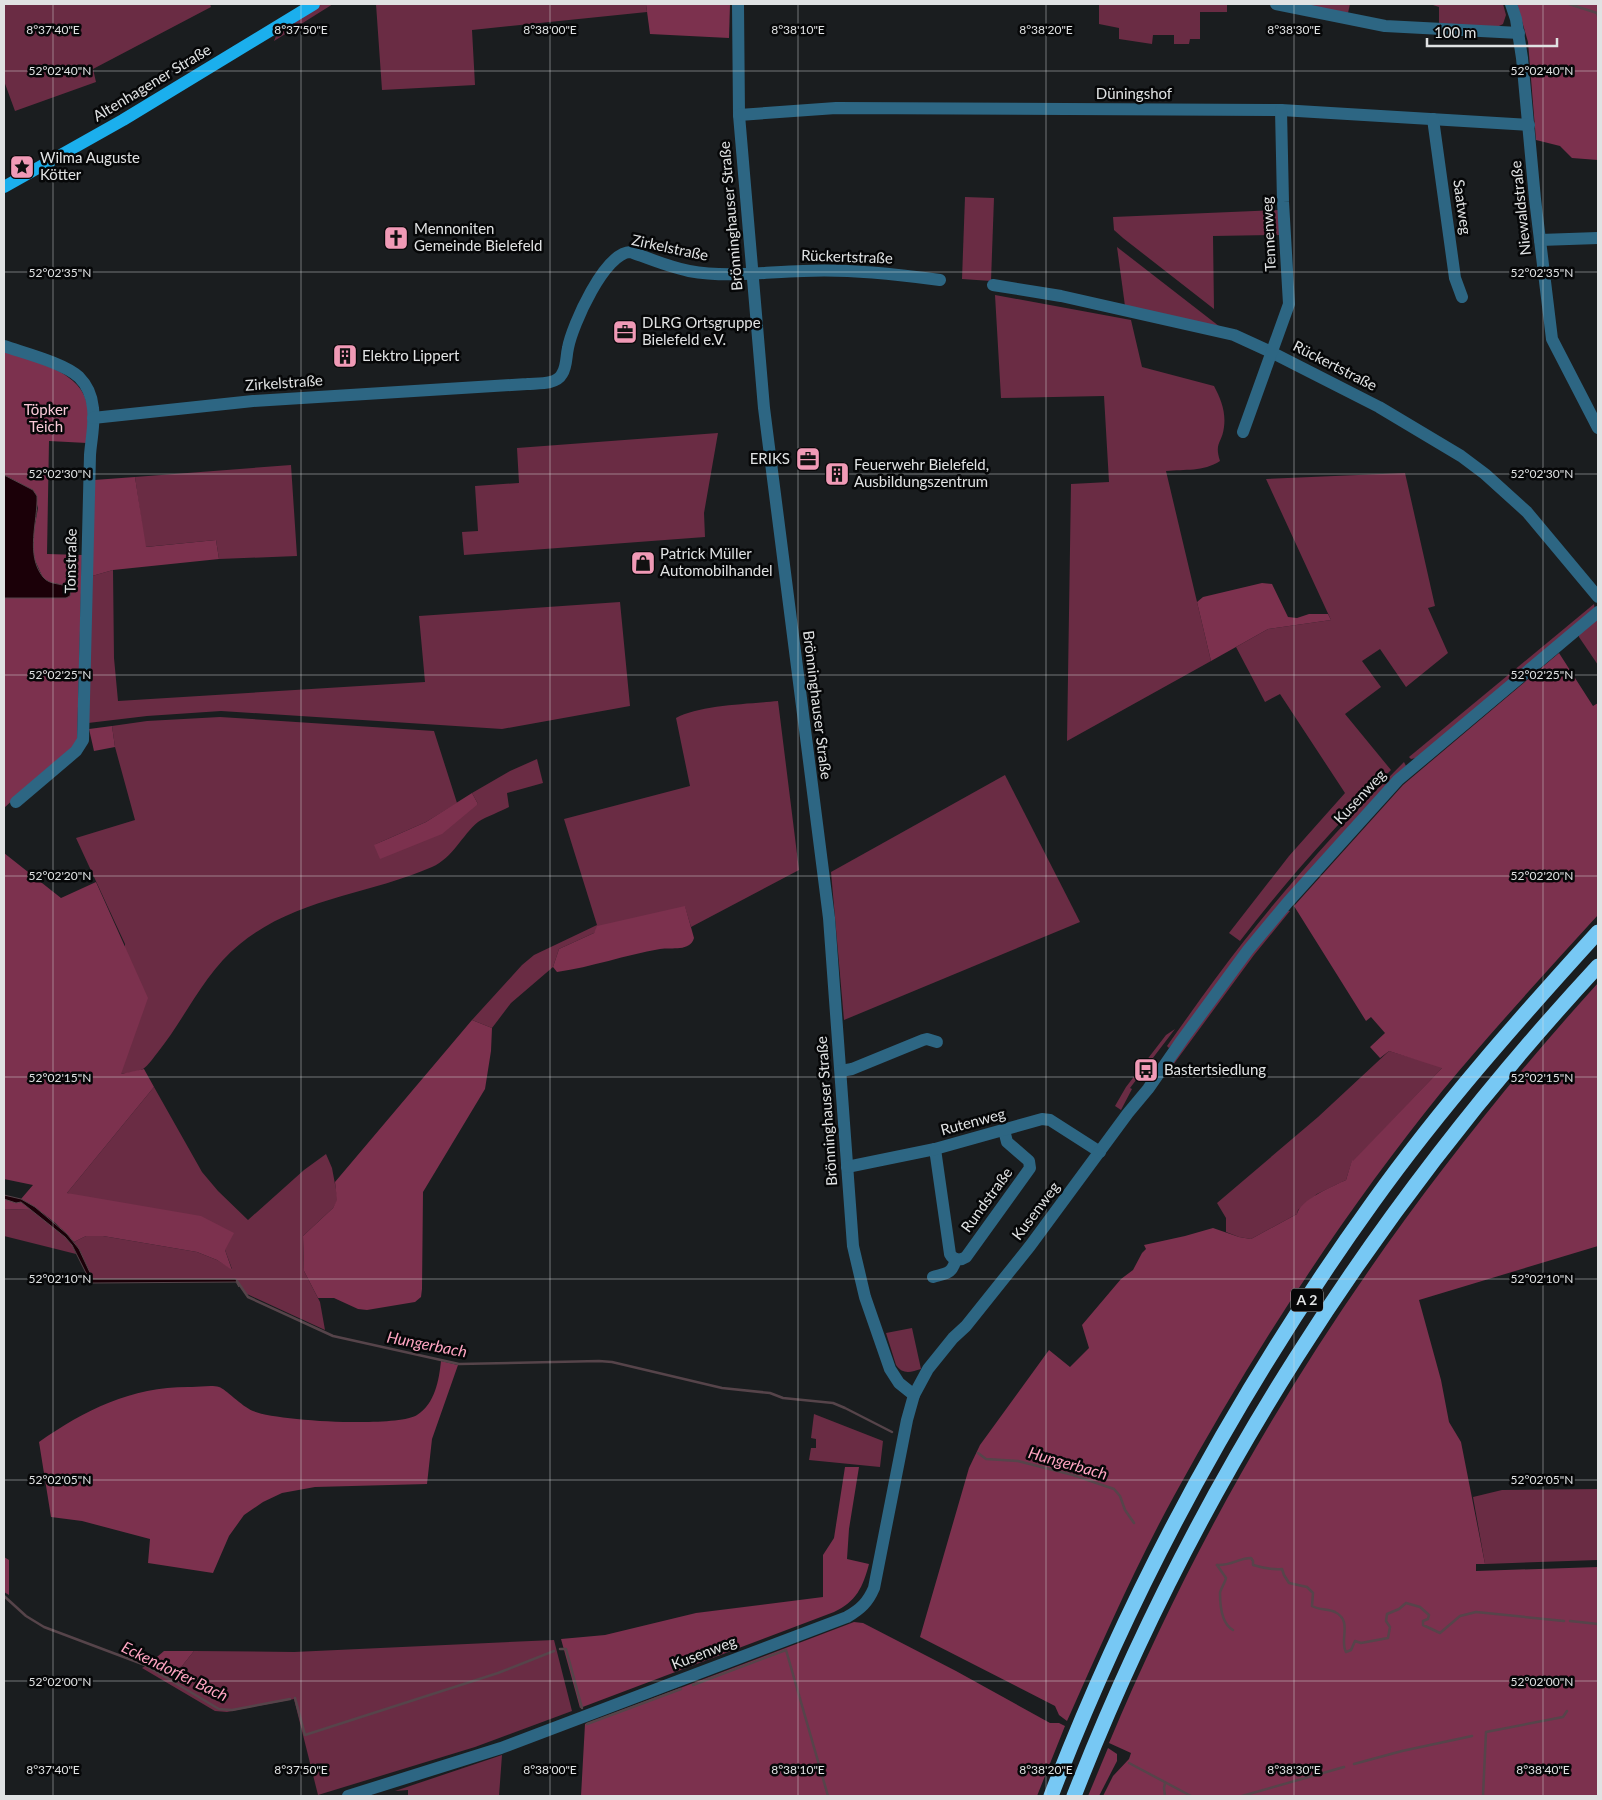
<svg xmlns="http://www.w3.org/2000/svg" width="1602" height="1800" font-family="Lato,sans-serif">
<rect width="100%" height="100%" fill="#1a1d1f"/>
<!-- green -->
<g fill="#6a2c44">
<polygon points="4,4 210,4 211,7 93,69 96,82 15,111 4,81"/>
<polygon points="322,4 333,4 274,41 278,31"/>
<polygon points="376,4 646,4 647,12 472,30 475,85 382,90"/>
<polygon points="1099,4 1215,4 1227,5 1227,12 1200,12 1200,39 1190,39 1189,44 1174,44 1174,35 1153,35 1152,44 1119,39 1119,28 1099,24"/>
<polygon points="1298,4 1350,4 1348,13"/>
<polygon points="1430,4 1503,4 1506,15 1503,24 1497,27 1439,24 1439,7"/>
<polygon points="965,197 994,198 991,281 962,279"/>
<polygon points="1279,210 1280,235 1213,236 1214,309 1123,238 1114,230 1113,217"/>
<polygon points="1117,247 1224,330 1125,306"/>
<path d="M995 295 1131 320 1142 367 1214 386C1221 399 1226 412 1224 427 1222 444 1214 442 1220 461 1203 472 1185 469 1166 471L1211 661 1067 741 1071 484 1109 482 1104 396 1001 398Z"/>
<polygon points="718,433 704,513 705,537 464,555 462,532 478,531 475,486 519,483 517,448"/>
<polygon points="291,465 297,556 219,559 216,540 145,547 135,477"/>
<path d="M1405 473 1435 606 1428 608 1448 653 1406 687 1380 649 1362 661 1381 687 1345 714 1391 770C1337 824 1286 881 1240 941L1229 933 1289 856 1345 793 1280 694 1265 702 1236 647 1268 629 1331 620 1266 479Z"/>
<polygon points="113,570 114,658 118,701 425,682 419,616 620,602 630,706 502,729 221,711 147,716 88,723 92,576"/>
<polygon points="1594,604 1595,610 1416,758 1411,759 1409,757"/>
<polygon points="1598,617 1598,665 1579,637 1579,633"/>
<path d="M778 701 799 870 691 927 685 907 597 929 594 933 559 949 553 967 511 1003 492 1028 472 1020 522 965 534 955 597 925 564 819 690 786 676 718C699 705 750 704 778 701Z"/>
<path d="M220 717 434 731 457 803 426 822 374 845 478 804 472 793 510 771 537 759 543 783 507 793 509 807C500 812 487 816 478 822 462 835 453 858 432 867 368 895 296 898 240 944 204 973 186 1017 158 1052 154 1057 148 1066 143 1069 137 1072 127 1073 121 1074L125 944 76 838 135 820 115 747 112 726 147 721Z"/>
<path d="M1404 762 1406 766 1169 1048 1167 1046C1192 1011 1217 975 1244 941 1293 879 1347 819 1404 762Z"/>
<polygon points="1005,775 1080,922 844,1020 831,872"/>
<polygon points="1285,911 1290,911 1254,955 1173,1065 1170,1062 1251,954"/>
<polygon points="1175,1029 1130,1088 1132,1089 1121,1110 1115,1106 1126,1087 1166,1035"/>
<polygon points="1389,1051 1443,1067 1353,1162 1352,1161 1346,1180 1317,1194 1298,1210 1297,1214 1251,1239 1239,1237 1226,1232 1226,1218 1217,1203 1318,1117"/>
<polygon points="154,1087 202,1172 218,1191 248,1220 304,1170 326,1154 332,1168 338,1200 333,1208 303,1236 304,1271 320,1302 325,1330 247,1294 236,1279 93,1279 79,1249 74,1242 86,1236 103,1236 197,1252 217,1260 232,1269 225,1250 67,1193"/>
<polygon points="4,1209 33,1210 65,1237 72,1244 76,1254 4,1236"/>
<path d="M912 1328 921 1369C911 1372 903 1375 896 1365L886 1333Z"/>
<polygon points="814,1414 883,1441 880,1467 809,1460 811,1448 816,1448 816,1439 811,1438"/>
<polygon points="1598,1489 1598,1560 1485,1564 1473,1497 1502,1490"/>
<polygon points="554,1640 572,1711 475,1747 318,1795 294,1699 227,1712 215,1711 142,1668 150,1663 169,1674 182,1666 194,1651 294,1652"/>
<polygon points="502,1755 499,1796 408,1796 408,1790 395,1791"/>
</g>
<!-- forest -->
<g fill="#7c314e">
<polygon points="646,4 730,4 729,38 650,34"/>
<polygon points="1517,4 1598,4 1598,160 1572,158 1560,146 1536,140 1528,42"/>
<path d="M4 351C33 362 84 370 88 409 89 420 87 432 87 443L49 441 47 554 82 555 77 744 43 772 4 808V598L21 597 68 587 51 583 43 578 34 558V530L38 508 33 490 4 475Z"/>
<polygon points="135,477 146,547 216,540 219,559 113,570 92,576 94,480"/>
<polygon points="1262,583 1272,584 1288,617 1297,618 1309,614 1328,614 1331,620 1268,629 1211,661 1197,602 1203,597"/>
<path d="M1559 653 1593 706 1598 703V915C1546 972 1493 1030 1443 1090 1341 1216 1252 1354 1174 1496 1134 1569 1101 1645 1067 1721L1059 1715 1055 1706 920 1637 969 1468 980 1445 1049 1350 1070 1367 1089 1348 1082 1325 1121 1279 1133 1270 1142 1253 1146 1249 1144 1245 1185 1236 1213 1228 1239 1237 1251 1239 1297 1214C1300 1200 1333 1186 1346 1180L1352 1160 1353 1161 1442 1068 1389 1051 1380 1058 1370 1047 1385 1033 1371 1017 1366 1021 1294 906 1403 785Z"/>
<polygon points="112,726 115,747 94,751 89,729"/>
<polygon points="472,793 478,804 442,834 380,859 374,845 426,822"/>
<path d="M4 853 61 898 96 882 148 998 121 1074 144 1069 154 1087 67 1193 201 1216 234 1233 225 1250 232 1270 217 1260 197 1252 103 1236H86L74 1242C60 1225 40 1210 21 1199L33 1185 4 1179Z"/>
<path d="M685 906 694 938C690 952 672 947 660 949 625 955 592 967 557 972L553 967 559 949 594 933 597 926Z"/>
<path d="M1598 983V1246L1419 1300 1441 1380 1449 1422 1461 1442 1485 1564H1476V1571L1598 1567V1796H1103L1113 1776 1129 1759 1131 1753 1109 1743C1227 1461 1393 1209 1598 983Z"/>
<polygon points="472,1020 492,1028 491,1051 485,1089 423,1192 422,1289 421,1297 415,1302 367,1310 358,1309 334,1298 318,1298 304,1271 303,1236 333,1208 337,1200 335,1182"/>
<polygon points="4,1199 21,1202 33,1210 4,1209"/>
<path d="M441 1361 458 1365 432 1439 427 1484 315 1487 282 1493 263 1502 244 1515 229 1536 213 1573 148 1563 150 1539 82 1521 51 1517 39 1442C86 1409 133 1386 192 1387 200 1387 212 1385 219 1387 226 1389 241 1406 253 1411 276 1421 396 1428 417 1415 435 1404 439 1380 441 1361Z"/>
<path d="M845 1467H859L849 1529 847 1559 869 1564C863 1587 856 1602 834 1612L580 1708 561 1639 605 1635 696 1613 823 1597V1555L834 1538Z"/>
<polygon points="4,1557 9,1560 9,1595 4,1592"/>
<polygon points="854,1622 863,1623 956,1671 1050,1723 1059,1723 1065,1726 1037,1796 581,1796 585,1724"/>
<polygon points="164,1651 194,1651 182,1666 168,1674 150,1663"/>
<polygon points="1108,1748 1117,1754 1117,1761 1099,1796 1088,1796"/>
</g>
<!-- water -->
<g fill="#1b0008" stroke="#56444a">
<path d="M4 475 33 490 37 496C38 522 25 554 43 577 50 586 63 582 71 589L70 596 66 598H4Z"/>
<polygon points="4,1195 21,1199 35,1207 67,1234 79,1249 93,1279 236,1279 239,1287 236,1282 91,1283 72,1245 65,1237 21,1202 16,1203 4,1199"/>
</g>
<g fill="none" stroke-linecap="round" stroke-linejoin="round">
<!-- stream -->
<g stroke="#56444a" stroke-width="2.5">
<polyline points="1569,4 1597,13 1598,16"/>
<polyline points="237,1281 248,1297 333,1336 459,1364 599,1361 612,1362 722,1388 770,1393 783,1398 833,1403 845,1408 892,1432"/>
<polyline points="978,1453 986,1459 1018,1461 1073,1475 1114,1489 1120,1496 1125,1510 1134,1523"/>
<path d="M1217 1565C1231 1566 1239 1558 1251 1558L1253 1561V1565C1263 1568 1271 1570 1282 1569L1284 1575 1289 1583 1307 1587 1313 1593 1312 1606C1319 1610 1328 1609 1335 1612 1353 1621 1339 1640 1346 1652L1351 1650 1355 1641 1361 1643 1388 1638 1390 1627 1386 1621 1387 1614 1399 1609 1406 1603 1420 1607 1429 1615 1428 1619 1423 1621V1625L1440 1633 1460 1616 1476 1612 1564 1621"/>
<path d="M1217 1565 1226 1578C1225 1583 1220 1590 1220 1593 1220 1605 1222 1624 1233 1630"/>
<polyline points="4,1596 26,1616 44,1627 145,1665 219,1709 232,1710 290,1699"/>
<polyline points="1570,1621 1598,1624"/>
<polyline points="560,1649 566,1649 582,1708"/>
<polyline points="693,1685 786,1650 828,1796"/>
<polyline points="295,1698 305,1735 498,1673 554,1651"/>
<polyline points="587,1724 681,1689"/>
<polyline points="1129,1763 1191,1796"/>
<polyline points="1354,1764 1402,1751 1472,1736"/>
<polyline points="1165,1796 1164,1788 1165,1783"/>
<polyline points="1242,1796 1344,1767"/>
<polyline points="1483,1796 1486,1732 1563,1717 1567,1711"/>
</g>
<!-- minor -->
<g stroke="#2d6683" stroke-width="12">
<polyline points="738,4 739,115 764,408 829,918 853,1246 865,1297 890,1369 899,1383 914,1395"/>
<polyline points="1276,4 1385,26 1519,33"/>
<polyline points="1511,4 1516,19 1522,58 1535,199 1552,339 1598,428"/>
<polyline points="739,115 836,108 1281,110 1529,125"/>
<polyline points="1433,119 1455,278 1462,297"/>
<polyline points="1540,240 1598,238"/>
<polyline points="993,285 1061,296 1234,335 1271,352 1379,407 1461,456 1485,474 1527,512 1598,597"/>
<path d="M4 346C24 353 64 363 79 377 87 385 92 397 93 408 95 424 91 440 90 455L83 740 76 751 16 802"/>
<path d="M93 418 253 401 527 384C538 383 556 385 562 374 567 367 566 356 568 348 572 326 605 251 631 252 650 259 669 267 689 271 727 278 765 272 803 271 850 269 895 274 940 280"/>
<polyline points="1243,432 1289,304 1283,202 1281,110"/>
<polyline points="841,1071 852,1069 923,1040 927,1039 937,1042"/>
<path d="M935 1149 950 1254C953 1260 960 1261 966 1257L1030 1168 1029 1161 1007 1142 1004 1130"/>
<polyline points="847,1167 935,1149 1042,1119 1050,1120 1100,1152"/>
<path d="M933 1277C947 1273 952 1274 956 1259"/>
<path d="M348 1796 501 1748 847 1617C861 1609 868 1602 874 1588L907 1420 914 1395 928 1369 953 1338 966 1326 1030 1246 1128 1113 1148 1089 1182 1040 1248 950 1288 902 1398 780 1598 612"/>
</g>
<!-- major -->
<polyline stroke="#1bafed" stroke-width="12" points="4,187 123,120 314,4"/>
<!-- highway -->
<g stroke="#77c8f4" stroke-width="15">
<path d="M1051 1796C1132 1585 1241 1386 1373 1202 1441 1107 1519 1019 1598 932"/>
<path d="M1074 1796C1194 1488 1374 1208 1598 966"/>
</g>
</g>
<!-- ticks -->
<path fill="none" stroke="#e0e2e3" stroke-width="1" stroke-opacity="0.45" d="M53 4V1796M301 4V1796M550 4V1796M798 4V1796M1046 4V1796M1294 4V1796M1543 4V1796M4 71H1598M4 272H1598M4 474H1598M4 675H1598M4 876H1598M4 1077H1598M4 1279H1598M4 1480H1598M4 1681H1598"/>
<!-- icons -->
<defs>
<symbol id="sight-square" viewBox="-11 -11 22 22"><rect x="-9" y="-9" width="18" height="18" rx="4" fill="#f09ab6" stroke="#060708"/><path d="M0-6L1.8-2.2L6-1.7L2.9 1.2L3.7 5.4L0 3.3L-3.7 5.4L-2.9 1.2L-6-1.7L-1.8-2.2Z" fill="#111"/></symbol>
<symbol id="church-square" viewBox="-11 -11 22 22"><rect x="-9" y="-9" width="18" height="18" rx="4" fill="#f09ab6" stroke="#060708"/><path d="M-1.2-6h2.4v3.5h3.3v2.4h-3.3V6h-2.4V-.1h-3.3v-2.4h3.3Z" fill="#111"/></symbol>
<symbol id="office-square" viewBox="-11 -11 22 22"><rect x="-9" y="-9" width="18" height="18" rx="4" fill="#f09ab6" stroke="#060708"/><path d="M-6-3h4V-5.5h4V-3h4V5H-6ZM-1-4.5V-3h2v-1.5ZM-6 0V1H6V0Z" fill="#111"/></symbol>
<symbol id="building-square" viewBox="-11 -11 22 22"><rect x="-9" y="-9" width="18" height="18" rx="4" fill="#f09ab6" stroke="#060708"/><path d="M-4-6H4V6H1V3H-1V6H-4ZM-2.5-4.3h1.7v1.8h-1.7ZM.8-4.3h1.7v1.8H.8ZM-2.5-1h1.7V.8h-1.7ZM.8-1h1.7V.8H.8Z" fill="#111"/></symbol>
<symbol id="shop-square" viewBox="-11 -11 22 22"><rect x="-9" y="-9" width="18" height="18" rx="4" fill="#f09ab6" stroke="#060708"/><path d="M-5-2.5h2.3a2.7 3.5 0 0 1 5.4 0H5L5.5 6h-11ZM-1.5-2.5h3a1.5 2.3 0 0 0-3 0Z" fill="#111"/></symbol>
<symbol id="bus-square" viewBox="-11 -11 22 22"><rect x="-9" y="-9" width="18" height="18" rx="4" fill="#f09ab6" stroke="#060708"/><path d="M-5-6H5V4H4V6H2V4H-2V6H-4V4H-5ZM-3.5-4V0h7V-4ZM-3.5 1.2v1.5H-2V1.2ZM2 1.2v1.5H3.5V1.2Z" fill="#111"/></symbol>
</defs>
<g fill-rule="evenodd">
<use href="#sight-square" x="8" y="153" width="28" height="28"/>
<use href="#church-square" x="382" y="224" width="28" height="28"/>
<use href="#office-square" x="611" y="318" width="28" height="28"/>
<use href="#building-square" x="331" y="342" width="28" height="28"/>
<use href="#office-square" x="794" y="445" width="28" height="28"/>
<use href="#building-square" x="823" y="460" width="28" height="28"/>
<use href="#shop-square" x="629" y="549" width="28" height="28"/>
<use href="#bus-square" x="1132" y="1056" width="28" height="28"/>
</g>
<g text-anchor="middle" stroke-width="5" stroke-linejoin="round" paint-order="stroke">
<!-- shield labels -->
<rect fill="#060708" stroke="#9fa0a1" stroke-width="1" x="1291" y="1288.5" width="32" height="23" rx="4"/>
<g font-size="14" font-weight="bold" fill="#e0e2e3">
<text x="1307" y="1305">A 2</text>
</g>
<!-- street labels -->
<g font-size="15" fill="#e0e2e3" stroke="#060708">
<text transform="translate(152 83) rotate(-31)" y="5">Altenhagener Straße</text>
<text x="1134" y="99">Düningshof</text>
<text transform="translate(1462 207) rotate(82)" y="5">Saatweg</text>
<text transform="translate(1521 208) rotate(-96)" y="5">Niewaldstraße</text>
<text transform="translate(731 216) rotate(-95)" y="5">Brönninghauser Straße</text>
<text transform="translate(1269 234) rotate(-93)" y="5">Tennenweg</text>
<text transform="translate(670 248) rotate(12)" y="5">Zirkelstraße</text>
<text transform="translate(847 257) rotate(2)" y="5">Rückertstraße</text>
<text transform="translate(1335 366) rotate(27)" y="5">Rückertstraße</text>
<text transform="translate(284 383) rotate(-4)" y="5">Zirkelstraße</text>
<text transform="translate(71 561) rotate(-89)" y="5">Tonstraße</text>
<text transform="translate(817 705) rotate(83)" y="5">Brönninghauser Straße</text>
<text transform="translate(1360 797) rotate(-47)" y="5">Kusenweg</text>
<text transform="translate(827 1111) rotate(-94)" y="5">Brönninghauser Straße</text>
<text transform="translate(973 1122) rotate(-15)" y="5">Rutenweg</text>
<text transform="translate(987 1200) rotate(-54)" y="5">Rundstraße</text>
<text transform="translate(1036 1211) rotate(-53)" y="5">Kusenweg</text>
<text transform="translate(704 1653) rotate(-21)" y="5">Kusenweg</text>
</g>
<!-- poi labels -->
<g font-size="15" fill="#e0e2e3" stroke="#060708" text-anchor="start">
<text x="40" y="163">Wilma Auguste<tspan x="40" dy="17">Kötter</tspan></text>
<text x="414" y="234">Mennoniten<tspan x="414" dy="17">Gemeinde Bielefeld</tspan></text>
<text x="642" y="328">DLRG Ortsgruppe<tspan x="642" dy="17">Bielefeld e.V.</tspan></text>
<text x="362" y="361">Elektro Lippert</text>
<text x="790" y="464" text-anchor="end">ERIKS</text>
<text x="854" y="470">Feuerwehr Bielefeld,<tspan x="854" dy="17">Ausbildungszentrum</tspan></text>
<text x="660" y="559">Patrick Müller<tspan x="660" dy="17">Automobilhandel</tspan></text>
<text x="1164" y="1075">Bastertsiedlung</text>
</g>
<!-- park labels -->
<g font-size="15" fill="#f8c9d7" stroke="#060708">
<text x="46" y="415">Töpker<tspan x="46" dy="17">Teich</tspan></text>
</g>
<!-- water labels -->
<g font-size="16" font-style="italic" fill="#ffa5c2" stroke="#060708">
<text transform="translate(427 1344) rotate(11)" y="6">Hungerbach</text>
<text transform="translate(1068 1463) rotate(16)" y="6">Hungerbach</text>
<text transform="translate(175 1671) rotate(26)" y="6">Eckendorfer Bach</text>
</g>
</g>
<g font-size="12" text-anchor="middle" fill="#e0e2e3" stroke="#060708" stroke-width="5" stroke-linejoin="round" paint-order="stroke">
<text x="53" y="34">8°37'40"E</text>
<text x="301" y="34">8°37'50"E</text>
<text x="550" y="34">8°38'00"E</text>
<text x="798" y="34">8°38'10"E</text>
<text x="1046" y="34">8°38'20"E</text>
<text x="1294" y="34">8°38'30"E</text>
<text x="60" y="75">52°02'40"N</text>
<text x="1542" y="75">52°02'40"N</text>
<text x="60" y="277">52°02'35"N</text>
<text x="1542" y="277">52°02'35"N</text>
<text x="60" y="478">52°02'30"N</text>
<text x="1542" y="478">52°02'30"N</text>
<text x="60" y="679">52°02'25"N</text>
<text x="1542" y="679">52°02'25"N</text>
<text x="60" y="880">52°02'20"N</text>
<text x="1542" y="880">52°02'20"N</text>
<text x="60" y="1082">52°02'15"N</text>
<text x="1542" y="1082">52°02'15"N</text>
<text x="60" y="1283">52°02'10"N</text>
<text x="1542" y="1283">52°02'10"N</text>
<text x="60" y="1484">52°02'05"N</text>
<text x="1542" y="1484">52°02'05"N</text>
<text x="60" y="1686">52°02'00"N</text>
<text x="1542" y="1686">52°02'00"N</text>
<text x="53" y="1774">8°37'40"E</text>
<text x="301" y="1774">8°37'50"E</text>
<text x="550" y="1774">8°38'00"E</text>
<text x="798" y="1774">8°38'10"E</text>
<text x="1046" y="1774">8°38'20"E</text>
<text x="1294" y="1774">8°38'30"E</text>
<text x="1543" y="1774">8°38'40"E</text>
</g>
<!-- border -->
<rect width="1602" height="1800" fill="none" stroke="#e0e2e3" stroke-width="10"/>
<!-- scale -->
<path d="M1427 38v8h130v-8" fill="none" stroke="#e0e2e3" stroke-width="2.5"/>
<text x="1434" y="38" font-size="15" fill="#e0e2e3" stroke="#060708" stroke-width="4" paint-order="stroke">100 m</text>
</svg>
